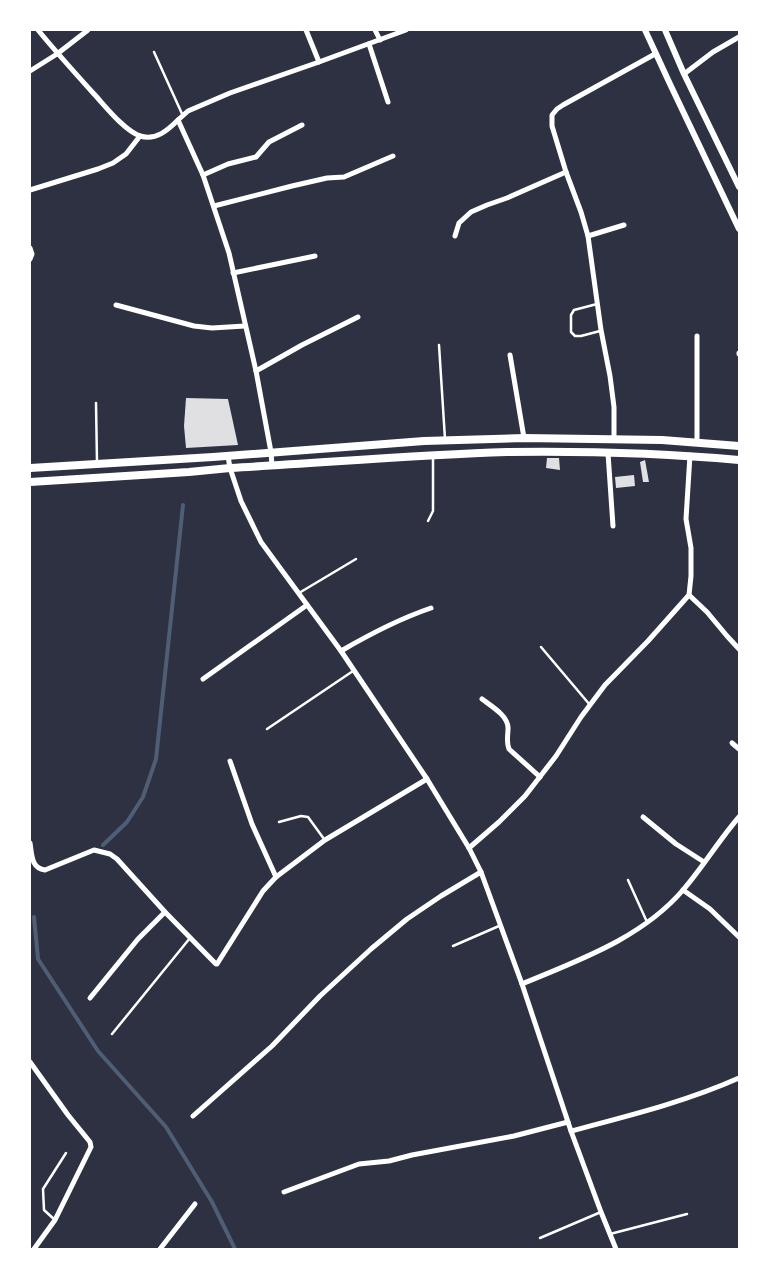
<svg xmlns="http://www.w3.org/2000/svg" width="769" height="1279" font-family="'Archivo Narrow',sans-serif">
<rect width="100%" height="100%" fill="#2d3142"/>
<g fill="none" stroke-linecap="round" stroke-linejoin="round">
<!-- stream -->
<g stroke="#4f5d75" stroke-width="4">
<polyline points="103,845 127,822 143,797 156,759 183,505"/>
<polyline points="34,917 38,959 98,1051 166,1127 212,1202 235,1249"/>
</g>
</g>
<!-- building -->
<g fill="#e0e0e3">
<polygon points="186,398 228,399 238,445 186,448 184,426"/>
<polygon points="547,458 559,458 560,470 546,468"/>
<polygon points="645,460 649,482 643,482 640,462"/>
<polygon points="634,475 635,486 616,488 615,477"/>
</g>
<g fill="none" stroke-linecap="round" stroke-linejoin="round">
<!-- service -->
<g stroke="#fff" stroke-width="2.5">
<polyline points="154,52 183,116"/>
<polyline points="597,304 574,310 571,315 571,332 575,336 581,336 600,331"/>
<polyline points="439,345 445,439"/>
<polyline points="96,403 97,462"/>
<polyline points="428,521 433,511 433,457"/>
<polyline points="299,593 356,559"/>
<polyline points="541,647 590,705"/>
<polyline points="267,729 353,671"/>
<polyline points="279,822 301,816 308,817 324,839"/>
<polyline points="628,880 647,922"/>
<polyline points="453,946 499,926"/>
<polyline points="112,1034 190,938"/>
<polyline points="55,1220 44,1210 43,1189 66,1153"/>
<polyline points="610,1234 687,1214"/>
<polyline points="540,1238 601,1212"/>
</g>
<!-- minor -->
<g stroke="#fff" stroke-width="5">
<path d="M38 30C56 52 75 73 94 94 106 107 124 130 140 136 156 141 168 130 178 120L203 175 229 253 256 371 271 452 272 466"/>
<polyline points="306,30 319,62"/>
<polyline points="375,30 380,40"/>
<polyline points="369,44 388,102"/>
<polyline points="30,71 57,54 88,30"/>
<polyline points="684,74 713,52 739,37"/>
<polyline points="178,120 188,111 230,93 319,62 406,30"/>
<polyline points="203,175 228,164 256,157 269,142 302,125"/>
<polyline points="30,190 98,169 113,163 126,154 140,136"/>
<polyline points="214,206 292,186 327,178 344,177 393,156"/>
<polyline points="455,236 459,223 471,212 487,205 507,198 566,172"/>
<polyline points="588,236 624,225"/>
<polyline points="30,248 32,254 30,259"/>
<polyline points="233,273 315,256"/>
<polyline points="116,305 194,326 212,328 245,326"/>
<polyline points="697,336 697,442"/>
<polyline points="739,353 739,354"/>
<polyline points="510,355 524,438"/>
<polyline points="256,371 302,345 358,317"/>
<polyline points="614,439 614,407 610,376 601,330 588,236 581,212 566,172 552,126 552,115 557,109 563,105 655,54"/>
<polyline points="608,453 613,526"/>
<polyline points="228,456 230,468 241,501 261,542 341,651 427,779 469,848 481,872 522,984 571,1131 601,1212 616,1249"/>
<polyline points="689,595 707,612 727,636 739,649"/>
<path d="M341 651C370 634 399 619 431 608"/>
<polyline points="203,679 307,605"/>
<path d="M482 699C491 706 509 716 508 729 508 736 506 742 509 749L540 777"/>
<polyline points="732,743 739,749"/>
<polyline points="230,761 252,824 276,877"/>
<polyline points="643,817 676,844 704,862"/>
<path d="M30 843C32 855 31 868 45 870L94 850 110 854 117 859 165 912 213 961 216 964H217L263 891 276 877 325 840 427 779"/>
<polyline points="469,848 499,822 525,796 556,756 581,717 605,685 648,641 689,595 691,576 691,548 686,519 690,455"/>
<polyline points="683,890 710,909 739,937"/>
<path d="M522 984C579 960 642 938 683 890 703 867 719 840 739 817"/>
<polyline points="90,998 138,939 165,912"/>
<polyline points="30,1062 68,1115 90,1142 91,1147 55,1220 34,1249"/>
<polyline points="193,1116 272,1046 320,996 371,949 407,919 441,896 481,872"/>
<path d="M571 1131C627 1116 685 1102 739 1078"/>
<polyline points="284,1192 359,1164 389,1161 412,1155 514,1136 568,1122"/>
<polyline points="160,1249 195,1204"/>
</g>
<!-- tertiary -->
<g stroke="#fff" stroke-width="6">
<polyline points="645,30 670,84 739,229"/>
<polyline points="665,30 684,74 739,187"/>
</g>
<!-- primary -->
<g stroke="#fff" stroke-width="8">
<polyline points="30,468 213,457 424,441 524,438 662,440 739,446"/>
<path d="M30 482 189 472 230 468C322 463 415 455 507 452 584 451 662 453 739 460"/>
</g>
</g>
<!-- border -->
<rect width="769" height="1279" fill="none" stroke="#ffffff" stroke-width="62"/>
</svg>
